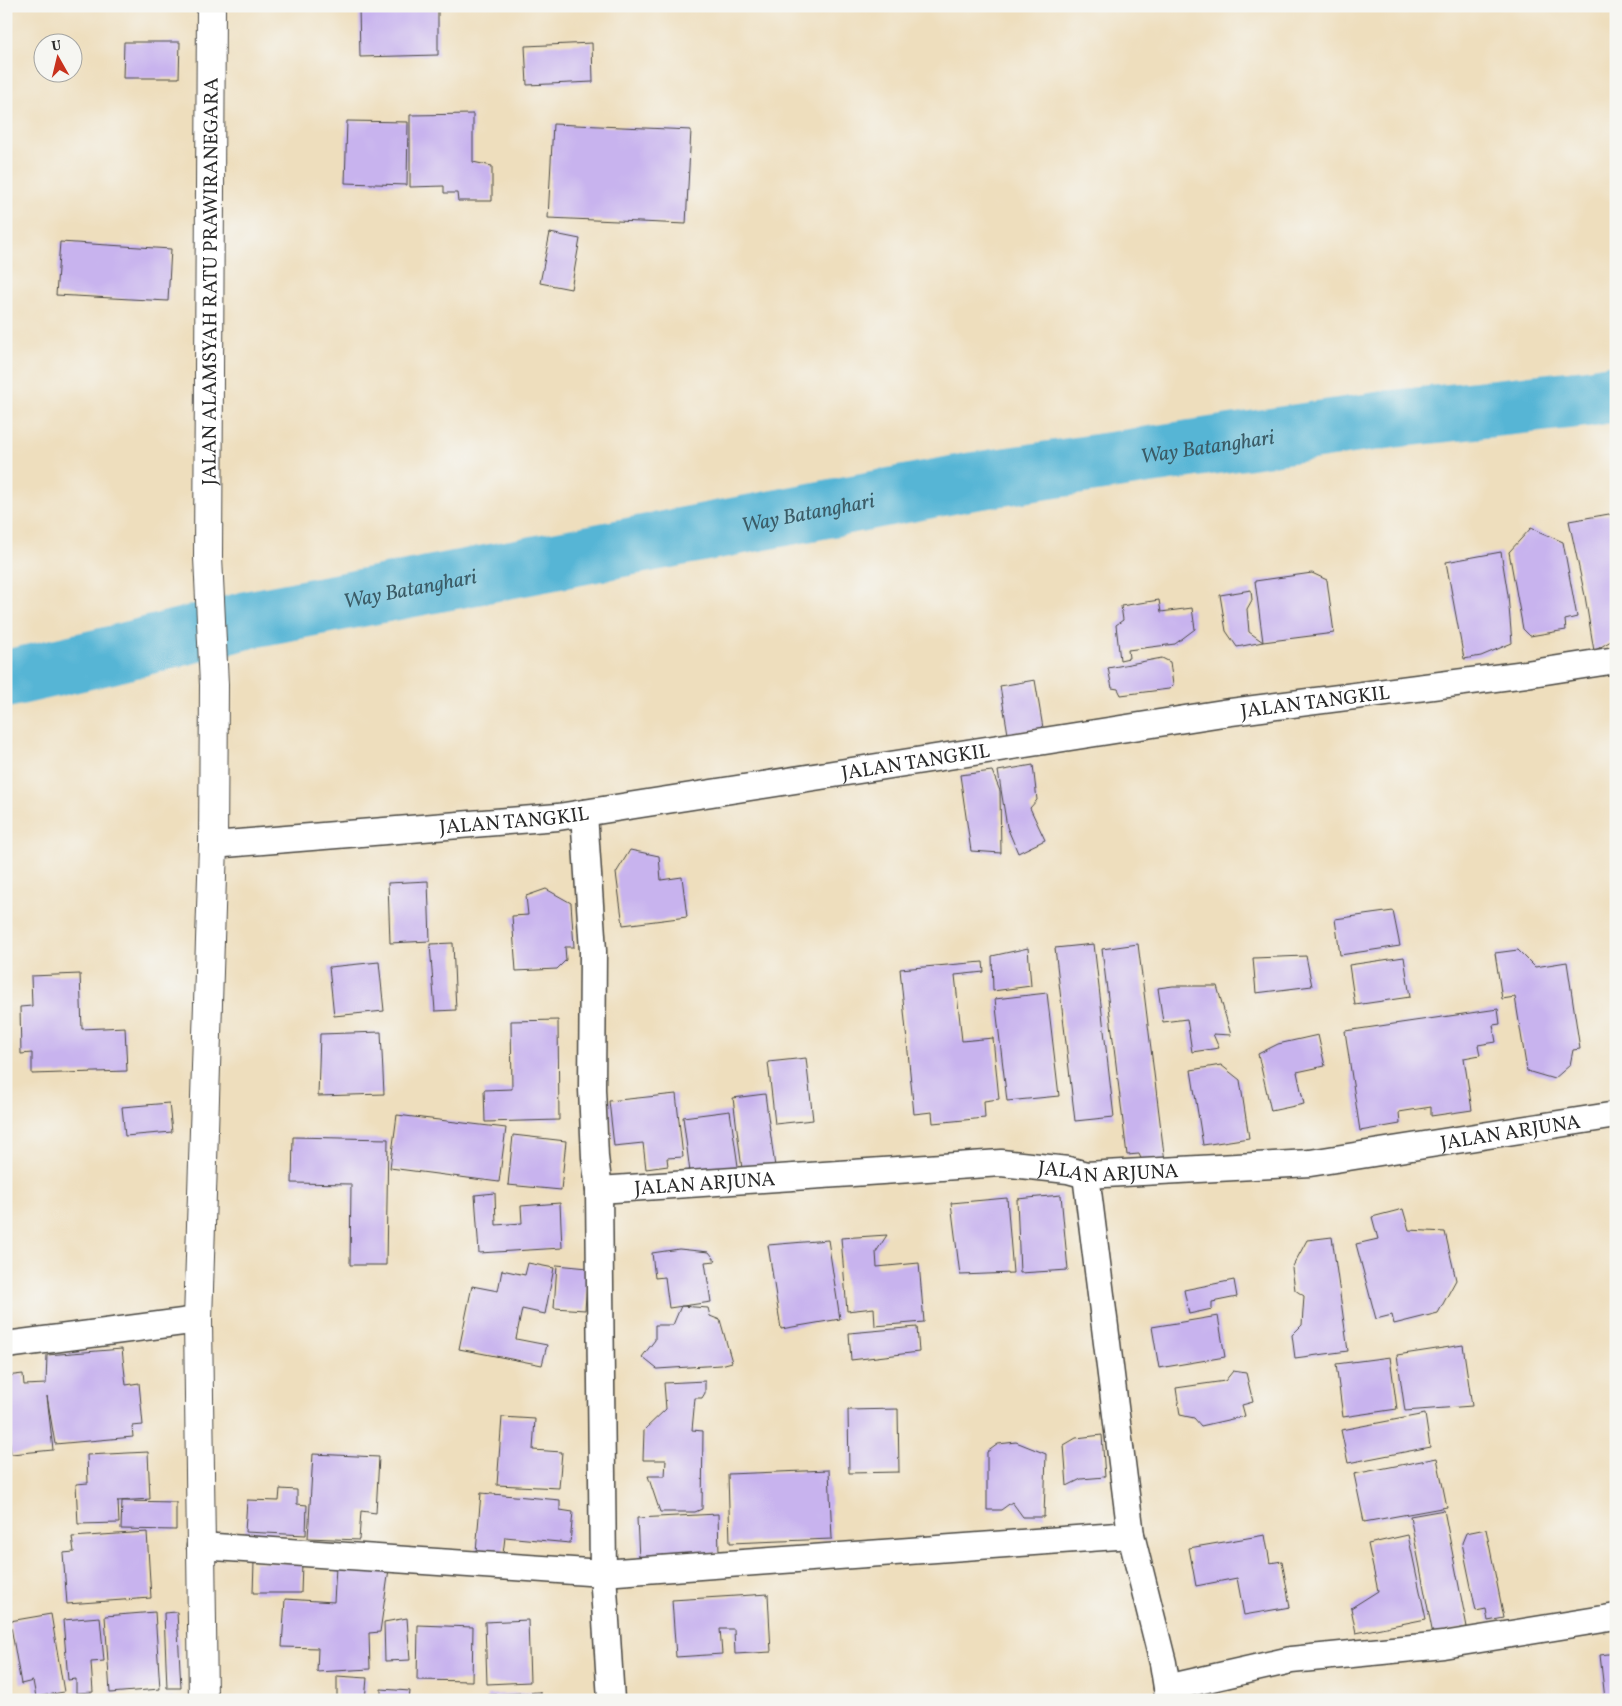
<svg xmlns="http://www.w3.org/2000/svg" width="1622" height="1706" font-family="Vollkorn,serif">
<rect width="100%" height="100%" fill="#f6f6f2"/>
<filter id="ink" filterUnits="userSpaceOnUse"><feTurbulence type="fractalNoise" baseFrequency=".02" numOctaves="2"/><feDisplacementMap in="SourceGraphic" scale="10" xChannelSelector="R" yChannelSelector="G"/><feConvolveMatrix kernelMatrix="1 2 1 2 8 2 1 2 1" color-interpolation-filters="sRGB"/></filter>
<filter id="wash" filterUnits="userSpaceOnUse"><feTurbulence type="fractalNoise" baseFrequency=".0096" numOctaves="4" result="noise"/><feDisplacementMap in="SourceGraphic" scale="20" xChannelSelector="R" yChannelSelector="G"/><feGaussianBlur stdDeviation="1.12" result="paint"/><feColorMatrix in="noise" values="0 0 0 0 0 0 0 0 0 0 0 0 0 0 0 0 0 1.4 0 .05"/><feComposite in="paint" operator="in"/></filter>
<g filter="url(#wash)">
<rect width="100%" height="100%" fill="#eedebd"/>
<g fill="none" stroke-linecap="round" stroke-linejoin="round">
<!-- river -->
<path stroke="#56b5d5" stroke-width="58" id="s1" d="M6 679 111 655 251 619 968 482 1392 419 1587 398 1616 393"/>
</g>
<g id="blocks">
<!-- building -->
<g fill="#c8b3ee">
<polygon points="359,6 438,6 438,55 360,57"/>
<polygon points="124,42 180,42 179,78 123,78"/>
<polygon points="592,43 593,82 527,85 525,46"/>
<polygon points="473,114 473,162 492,166 492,201 458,201 457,193 444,193 444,186 410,187 410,115"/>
<polygon points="347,121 408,122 407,185 345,183"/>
<polygon points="553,124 691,130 686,224 548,218"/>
<polygon points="550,233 580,239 571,289 540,283"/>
<polygon points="60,242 171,249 168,301 56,295"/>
<polygon points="1609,514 1616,520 1616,638 1594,651 1585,596 1569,521"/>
<polygon points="1531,528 1563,542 1577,617 1565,620 1566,630 1530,636 1523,629 1509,552"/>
<polygon points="1501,552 1508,595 1512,643 1481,656 1464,659 1446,562"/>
<polygon points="1312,573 1327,580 1334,633 1263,642 1255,581"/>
<polygon points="1251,590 1252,600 1247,609 1249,632 1263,642 1237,647 1226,631 1220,595"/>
<polygon points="1159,600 1161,612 1192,608 1195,629 1175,644 1128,650 1129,658 1120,660 1116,625 1123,620 1121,606"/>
<polygon points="1162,658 1170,662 1173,685 1169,689 1121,695 1118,689 1112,688 1108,668"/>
<polygon points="1035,680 1043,728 1008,734 1000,686"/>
<polygon points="1033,765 1037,800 1030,808 1045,840 1018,853 1007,827 998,771"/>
<polygon points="992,771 1000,791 1001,853 971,851 960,775"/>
<polygon points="630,850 659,856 661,880 682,877 687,917 623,925 616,873"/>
<polygon points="428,881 430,941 390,943 388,883"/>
<polygon points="546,889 571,903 574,947 565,947 566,960 557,969 516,971 512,916 528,915 526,896"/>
<polygon points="1393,911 1400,946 1340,955 1335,919"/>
<polygon points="453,943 456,1010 435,1011 430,944"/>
<polygon points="1094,944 1114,1117 1075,1121 1055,948"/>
<polygon points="1138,944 1165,1162 1144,1165 1139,1154 1127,1155 1102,949"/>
<polygon points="1028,948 1031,986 993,991 992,956"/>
<polygon points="1518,950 1535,967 1567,962 1580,1049 1573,1050 1570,1065 1554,1079 1527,1071 1515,997 1502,999 1495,953"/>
<polygon points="1306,956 1312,986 1256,993 1253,958"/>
<polygon points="1404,957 1410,997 1355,1005 1349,965"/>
<polygon points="379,962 384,1011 334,1016 329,967"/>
<polygon points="983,962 984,972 955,975 962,1041 993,1038 999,1099 984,1101 985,1118 933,1123 932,1112 914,1114 900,969"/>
<polygon points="80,974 82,1029 125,1027 127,1071 32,1074 32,1053 21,1054 20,1007 32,1006 31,976"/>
<polygon points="1173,986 1217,986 1231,1035 1213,1034 1219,1048 1192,1052 1187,1019 1163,1022 1158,988"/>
<polygon points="1047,993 1059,1096 1007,1101 995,999"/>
<polygon points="1498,1009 1500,1024 1493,1025 1496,1042 1478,1045 1480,1055 1464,1058 1472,1110 1431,1116 1431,1107 1399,1112 1400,1124 1360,1131 1345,1031"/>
<polygon points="558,1020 559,1120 485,1122 484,1090 512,1089 511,1021"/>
<polygon points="381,1032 384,1094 318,1096 320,1034"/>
<polygon points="1318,1035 1325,1066 1297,1072 1304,1104 1271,1111 1258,1054 1278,1044"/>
<polygon points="806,1058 813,1120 775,1124 768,1062"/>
<polygon points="1221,1065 1240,1080 1249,1138 1203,1145 1191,1070"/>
<polygon points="676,1094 683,1157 667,1158 668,1166 646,1169 643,1143 614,1146 609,1101"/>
<polygon points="765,1094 776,1174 743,1177 733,1098"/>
<polygon points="169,1103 172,1132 125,1136 122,1107"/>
<polygon points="730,1111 739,1173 691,1180 683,1117"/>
<polygon points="397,1115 506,1128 499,1182 390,1168"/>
<polygon points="513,1135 566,1141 561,1190 508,1185"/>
<polygon points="293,1137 388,1139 386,1265 350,1265 351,1184 292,1183"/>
<polygon points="495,1193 496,1225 522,1223 521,1206 560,1203 562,1248 479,1253 475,1195"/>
<polygon points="1061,1195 1068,1270 1020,1273 1017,1199"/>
<polygon points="1007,1198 1013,1273 960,1275 951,1203"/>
<polygon points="1403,1209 1409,1230 1445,1232 1456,1280 1438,1313 1394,1324 1392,1315 1376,1319 1356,1244 1378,1239 1372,1217"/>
<polygon points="887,1235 876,1252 877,1267 919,1263 924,1322 875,1326 874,1308 847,1311 841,1238"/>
<polygon points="1332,1237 1348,1351 1295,1358 1292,1335 1302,1325 1304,1296 1295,1290 1292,1268 1307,1240"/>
<polygon points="828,1240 840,1319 781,1329 768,1245"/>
<polygon points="679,1249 709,1252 716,1261 705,1262 711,1302 669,1308 665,1277 655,1278 652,1253"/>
<polygon points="528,1263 554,1268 545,1314 522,1309 516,1339 547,1345 542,1365 459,1349 472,1286 498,1291 502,1270 525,1275"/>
<polygon points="557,1265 588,1268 585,1310 554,1308"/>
<polygon points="1234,1280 1237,1297 1212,1302 1212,1309 1189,1314 1184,1290"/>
<polygon points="681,1306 708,1308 710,1316 720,1320 732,1362 721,1365 657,1369 642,1357 655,1340 655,1325 673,1325"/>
<polygon points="1218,1316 1225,1357 1159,1368 1152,1327"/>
<polygon points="917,1327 919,1352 851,1360 849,1333"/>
<polygon points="1463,1345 1472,1406 1405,1411 1397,1355"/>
<polygon points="122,1349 126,1385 139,1383 143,1425 132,1426 133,1437 55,1444 47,1396 53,1450 11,1454 8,1427 6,1427 6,1376 23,1374 24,1385 46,1384 47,1355"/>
<polygon points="1390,1357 1397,1409 1343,1417 1336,1364"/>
<polygon points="1233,1371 1246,1373 1253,1402 1242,1405 1245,1416 1201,1426 1194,1418 1180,1415 1176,1388 1225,1381"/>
<polygon points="705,1381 705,1393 702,1398 695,1398 692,1430 703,1431 702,1509 695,1512 660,1512 648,1476 665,1476 666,1460 643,1460 644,1430 666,1409 664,1383"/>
<polygon points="898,1409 899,1472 849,1473 848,1410"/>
<polygon points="1425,1414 1430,1447 1348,1463 1341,1430"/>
<polygon points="502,1417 535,1419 533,1450 562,1452 559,1488 497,1485"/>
<polygon points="1102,1435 1105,1477 1081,1479 1067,1486 1064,1445 1076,1438"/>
<polygon points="1016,1442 1046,1454 1044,1517 1023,1517 1012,1502 1001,1510 987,1510 987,1452 998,1444"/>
<polygon points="148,1452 150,1499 117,1501 118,1501 119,1523 78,1524 76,1484 88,1483 87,1455"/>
<polygon points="313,1454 379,1457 376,1513 361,1511 359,1540 308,1538"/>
<polygon points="1437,1458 1447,1507 1364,1522 1354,1474"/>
<polygon points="829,1470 832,1539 730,1543 728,1474"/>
<polygon points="280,1489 297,1490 297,1504 307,1505 306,1535 245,1532 247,1500 279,1501"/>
<polygon points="481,1493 560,1500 560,1510 573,1512 570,1543 505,1537 503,1554 476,1552"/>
<polygon points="122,1501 176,1502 176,1530 121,1529"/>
<polygon points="1444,1510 1467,1627 1433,1635 1410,1516"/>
<polygon points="718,1514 719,1553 639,1559 637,1518"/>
<polygon points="1486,1529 1504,1618 1488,1621 1486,1609 1476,1611 1462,1543 1466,1533"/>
<polygon points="147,1532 151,1598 67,1604 63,1553 74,1552 72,1537"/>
<polygon points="1265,1535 1270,1563 1282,1561 1290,1607 1244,1615 1237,1578 1196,1586 1189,1548"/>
<polygon points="1408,1535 1426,1619 1356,1633 1351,1608 1378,1591 1368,1544"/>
<polygon points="254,1562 302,1563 301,1593 253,1593"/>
<polygon points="336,1567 389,1569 380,1632 369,1633 370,1669 317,1672 318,1648 282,1647 285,1599 334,1602"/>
<polygon points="768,1594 771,1652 735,1654 734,1629 720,1629 722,1654 676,1657 672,1600"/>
<polygon points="155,1612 160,1689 110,1693 105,1616"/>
<polygon points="177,1612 181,1688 167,1688 164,1613"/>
<polygon points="51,1614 64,1692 36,1697 33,1681 21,1684 10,1621"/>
<polygon points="100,1617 104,1661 91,1662 93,1692 76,1693 76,1679 68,1680 63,1620"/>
<polygon points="407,1618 410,1660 385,1661 384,1622"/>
<polygon points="528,1620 530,1682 487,1684 485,1622"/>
<polygon points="418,1625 473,1627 472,1681 417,1680"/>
<polygon points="1616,1653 1616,1698 1605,1699 1600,1655"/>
<polygon points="337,1676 367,1678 365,1700 337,1700"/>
<polygon points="381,1689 410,1691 409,1700 381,1700"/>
<polygon points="540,1692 541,1700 487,1700 487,1695"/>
<polygon points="173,1697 173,1700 159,1700 159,1698"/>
</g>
</g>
</g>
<g filter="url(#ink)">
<use href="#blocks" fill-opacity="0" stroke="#484641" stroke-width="1"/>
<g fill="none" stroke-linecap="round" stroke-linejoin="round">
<defs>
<g id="minor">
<polyline points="584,813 593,951 592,1089 595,1157 599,1190 603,1573 611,1700"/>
<path id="s2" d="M213 845 558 817 1223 713 1526 674 1616 660"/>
<polyline points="1086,1175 1131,1535 1163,1663 1169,1700"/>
<path id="s3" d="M599 1190 1001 1163 1068 1170 1086 1175 1310 1163 1616 1115"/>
<polyline points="6,1345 198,1320"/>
<polyline points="200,1546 603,1573 1131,1535"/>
<polyline points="1167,1688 1291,1660 1443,1645 1616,1617"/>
</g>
<g id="primary">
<path id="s4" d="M203 1700 198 1320 213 845 214 685 208 557 211 6"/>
</g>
</defs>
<!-- minor casing -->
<use href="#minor" stroke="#484641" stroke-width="29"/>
<!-- primary casing -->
<use href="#primary" stroke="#484641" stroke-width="30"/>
<!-- minor -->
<use href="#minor" stroke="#fff" stroke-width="26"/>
<!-- primary -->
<use href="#primary" stroke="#fff" stroke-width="28"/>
</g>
</g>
<g text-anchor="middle" stroke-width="4" stroke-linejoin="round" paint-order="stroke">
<!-- street labels -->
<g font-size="20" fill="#2b2b2b" stroke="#f6f6f2">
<text dy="7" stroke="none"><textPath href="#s4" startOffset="1419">JALAN ALAMSYAH RATU PRAWIRANEGARA</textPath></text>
<text dy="7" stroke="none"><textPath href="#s2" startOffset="1112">JALAN TANGKIL</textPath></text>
<text dy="7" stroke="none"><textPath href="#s2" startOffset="708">JALAN TANGKIL</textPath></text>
<text dy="7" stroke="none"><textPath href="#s2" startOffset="302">JALAN TANGKIL</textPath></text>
<text dy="7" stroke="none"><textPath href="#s3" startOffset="916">JALAN ARJUNA</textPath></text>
<text dy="7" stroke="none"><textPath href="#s3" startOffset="511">JALAN ARJUNA</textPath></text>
<text dy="7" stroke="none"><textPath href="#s3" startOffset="106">JALAN ARJUNA</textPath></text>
</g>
<!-- water labels -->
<g font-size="21" font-style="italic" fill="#3a5b66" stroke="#f6f6f2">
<text dy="7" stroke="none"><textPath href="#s1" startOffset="1224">Way Batanghari</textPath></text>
<text dy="7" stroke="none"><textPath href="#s1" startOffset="819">Way Batanghari</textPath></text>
<text dy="7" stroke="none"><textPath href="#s1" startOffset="414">Way Batanghari</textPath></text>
</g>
</g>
<!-- margin -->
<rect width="1622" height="1706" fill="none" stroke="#f6f6f2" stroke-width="25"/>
<!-- north arrow -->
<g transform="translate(58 58) rotate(352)"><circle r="24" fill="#f6f6f2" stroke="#a5a5a2"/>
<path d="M0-4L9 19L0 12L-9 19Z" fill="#c8321e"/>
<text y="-8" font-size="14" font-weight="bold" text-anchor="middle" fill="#2b2b2b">U</text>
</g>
</svg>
